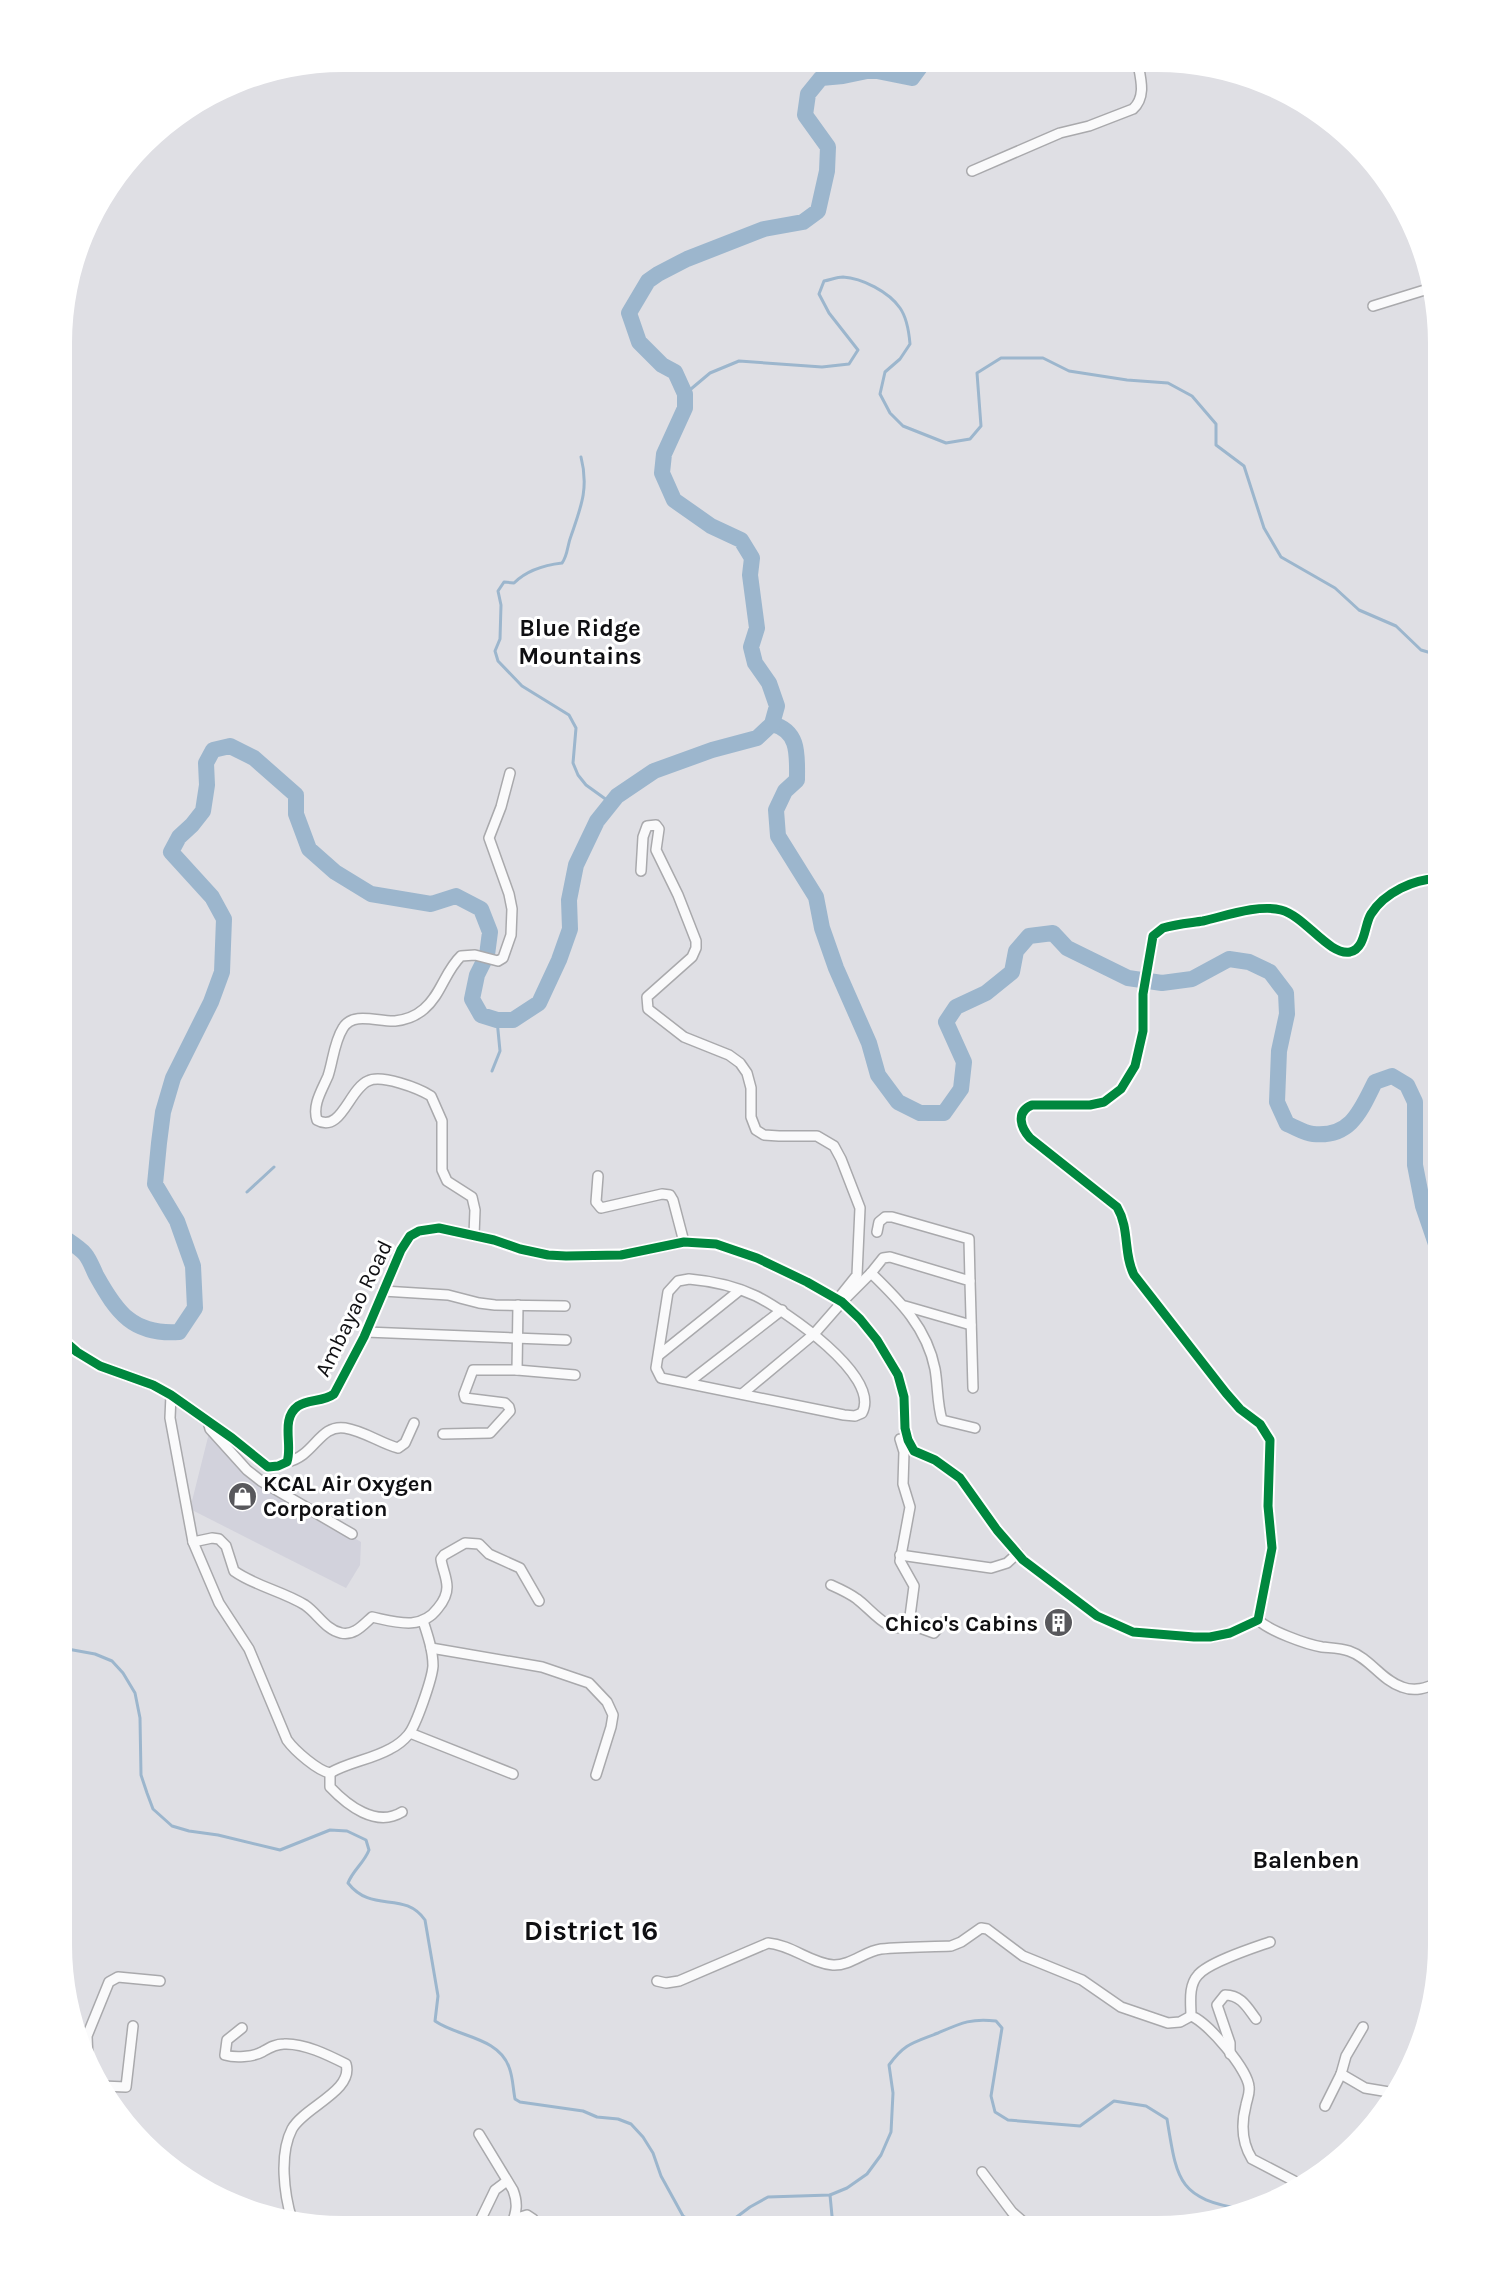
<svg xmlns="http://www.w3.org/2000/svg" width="1500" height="2288" font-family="Karla,sans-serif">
<rect width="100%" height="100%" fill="#dfdfe4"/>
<!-- built -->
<g fill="#d2d2dc">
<polygon points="210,1429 253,1478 361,1542 360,1565 346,1588 190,1509"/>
<polygon points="62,1477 67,1490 69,1525 62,1538"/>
</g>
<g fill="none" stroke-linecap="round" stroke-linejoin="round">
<!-- stream -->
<g stroke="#9cb6cd" stroke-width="3">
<path d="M685 394 710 373 739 361 822 367 849 364 858 350 829 313 819 294 824 281C830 280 837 277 843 277 862 278 889 292 900 308 907 318 909 332 910 344L900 359 885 372 880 394 890 413 903 426 946 443 970 439 981 426 977 373 1001 358H1043L1069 371 1127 380 1168 383 1192 396 1216 424V445L1244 466 1264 528 1281 557 1335 588 1359 610 1396 626 1421 650 1438 655"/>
<path d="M581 457C589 488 581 507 571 536 567 546 568 555 562 563 545 565 526 571 514 583L504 582 498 591 501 605 500 639 495 651 498 661 522 686 569 715 576 728 573 763 578 775 586 785 611 803"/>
<polyline points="492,1071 500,1051 497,1020"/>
<polyline points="247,1192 274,1167"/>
<path d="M62 1648 95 1654 112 1661 123 1673 135 1693 140 1718 141 1775 147 1793 153 1809 172 1826 189 1831 218 1835 280 1850 330 1830 347 1831 366 1840 369 1850C364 1863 353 1870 348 1883 372 1914 404 1890 425 1920L438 1996 435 2021C458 2037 498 2037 509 2067 513 2077 513 2089 515 2099L520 2102 583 2111 597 2117 618 2119 631 2124 643 2137 653 2153 661 2176 683 2216 697 2225"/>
<polyline points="830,2195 832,2216 837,2226"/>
<path d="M726 2225 750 2207 768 2197 830 2195 847 2188 867 2174 881 2155 891 2132 893 2093 889 2065C905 2043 913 2043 938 2033 961 2023 971 2018 996 2021L1002 2028 991 2096 995 2112 1008 2120 1080 2126 1114 2101 1146 2106 1167 2119C1177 2179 1177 2199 1243 2209"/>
</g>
<!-- river -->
<g stroke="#9cb6cd" stroke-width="16">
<path d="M772 724C800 731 797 756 797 780L785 791 776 810 778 836 816 897 822 928 836 968 869 1043 878 1075 898 1102 920 1113H944L961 1089 964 1062 946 1022 956 1007 986 993 1012 972 1016 951 1029 936 1053 933 1067 948 1128 978 1162 983 1192 979 1229 959 1249 962 1270 972 1286 993 1287 1014 1279 1051 1277 1102 1287 1124C1295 1127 1304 1133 1313 1134 1351 1138 1361 1110 1375 1082L1392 1076 1407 1085 1415 1102V1165L1423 1206 1438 1250"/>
<path d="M63 1237C70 1242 80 1248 85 1254 90 1260 93 1269 96 1275 117 1313 133 1335 179 1332L195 1308 193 1266 177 1221 155 1184 159 1143 163 1112 173 1078 211 1002 222 972 224 919 212 897 171 852 179 837 192 825 203 811 207 785 206 763 213 750 230 746 254 758 296 795V814L309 849 335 872 371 894 431 904 456 896 481 909 490 932 487 955 477 975 472 999 481 1015 497 1020H513L539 1003 559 960 570 929 569 900 576 865 597 821 617 796 654 771 712 750 757 738 772 724 777 706 769 683 755 663 751 647 757 628 750 575 752 558 741 540 711 526 674 500 662 473 664 454 685 408V394L675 372 662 365 639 342 629 313 648 281 658 274 687 259 764 229 803 222 818 211 827 171 828 147 805 115 808 94 821 78 843 76 872 70 912 78 923 63"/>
</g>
<defs>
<g id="street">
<path d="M972 171 1060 133 1089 126 1133 109C1146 97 1141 80 1138 64"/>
<polyline points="1373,306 1428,289"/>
<polyline points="641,871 643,837 647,826 656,825 659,829 656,850 678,895 696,941 696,948 692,957 647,997 648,1009 684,1037 729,1055 740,1063 747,1073 751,1088 751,1117 756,1130 764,1135 779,1136 817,1136 834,1146 841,1159 860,1208 857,1275 837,1300"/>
<polyline points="598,1176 596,1202 601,1208 662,1194 670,1195 673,1200 684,1242"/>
<polyline points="877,1232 879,1222 885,1217 892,1217 969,1239 970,1281"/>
<path d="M474 1235 475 1210 472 1197 447 1181 442 1170V1121L431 1096C418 1088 381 1074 368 1081 349 1089 341 1134 317 1120 312 1105 322 1090 328 1076 333 1061 334 1042 343 1028 353 1011 378 1022 395 1021 405 1020 416 1016 424 1009 441 995 445 971 461 956L475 955 498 961 503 958 511 935 512 909 509 894 489 838 501 807 510 773"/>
<path d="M871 1273C900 1301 927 1328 935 1369 938 1386 937 1404 942 1420L975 1428"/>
<path d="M689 1279C712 1281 735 1286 756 1296 784 1310 882 1376 862 1413L855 1416 844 1415 661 1378 656 1368 668 1292 678 1281Z"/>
<polyline points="383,1291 448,1295 479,1303 495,1305 565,1306"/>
<polyline points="905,1306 971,1325"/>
<polyline points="366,1332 566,1340"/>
<path d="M62 1339 77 1352 100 1366 153 1385 171 1395 232 1438 268 1467 278 1466 287 1462C293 1445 280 1419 298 1406 308 1399 323 1402 334 1394L364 1337 401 1250 410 1236 419 1231 439 1228 494 1240 520 1249 548 1255 566 1256 621 1255 684 1242 716 1244 757 1258 807 1282 842 1302 860 1319 877 1340 898 1375 904 1397 905 1428 908 1440 914 1451 935 1460 960 1478 997 1530 1023 1560 1097 1616 1133 1632 1194 1637H1210L1230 1633 1258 1620"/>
<polyline points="659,1355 740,1290"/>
<polyline points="517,1370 518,1305"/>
<polyline points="689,1382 782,1310"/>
<polyline points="742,1394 814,1334 842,1302 871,1273 883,1258 890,1257 970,1281 973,1388"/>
<path d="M171 1395 170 1418 193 1542 219 1603 249 1649 287 1740C295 1751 318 1771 330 1773 349 1762 370 1760 390 1749 396 1746 403 1741 408 1735 416 1726 432 1679 433 1666 433 1651 428 1636 423 1621"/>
<polyline points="208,1421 210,1429 247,1470 261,1481 352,1534"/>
<polyline points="443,1434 490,1433 510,1411 509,1407 505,1403 465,1398 464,1394 473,1370 517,1370 575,1375"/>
<path d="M287 1462C315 1456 319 1424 345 1428 364 1431 380 1443 398 1448L405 1443 414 1423"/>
<path d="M193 1542 212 1538 219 1539 226 1546 234 1571C255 1586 282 1591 305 1605 317 1613 326 1630 341 1633 354 1636 363 1625 372 1617 396 1622 421 1631 438 1608 443 1602 447 1595 447 1587 447 1577 442 1568 441 1559L444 1555 465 1543 479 1544 489 1554 520 1568 539 1601"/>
<polyline points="900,1555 991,1568 1007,1563 1018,1553"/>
<path d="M831 1585C840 1589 849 1593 857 1599 871 1609 891 1638 909 1624L914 1586 900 1561 910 1507 903 1484 904 1452 900 1439"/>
<path d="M1258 1620 1272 1548 1268 1506 1270 1440 1260 1424 1240 1409 1226 1393 1134 1275C1123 1253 1130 1229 1117 1207L1030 1138C1021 1128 1015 1112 1032 1105H1090L1104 1102 1121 1089 1135 1066 1143 1031V994L1152 942 1153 936 1163 928C1176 924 1190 923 1203 921 1225 916 1259 904 1281 910 1305 916 1329 956 1350 952 1366 948 1364 925 1371 914 1384 893 1415 878 1438 879"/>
<path d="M1258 1620C1270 1631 1305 1644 1322 1647 1331 1648 1340 1648 1349 1651 1370 1658 1381 1680 1402 1687 1415 1692 1426 1688 1438 1683"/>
<polyline points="909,1624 934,1633 943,1622"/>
<polyline points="431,1648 542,1667 589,1683 607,1702 613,1715 611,1727 596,1775"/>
<polyline points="410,1733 513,1774"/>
<path d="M330 1773V1787C347 1805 376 1828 402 1812"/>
<path d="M1270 1942C1253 1948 1209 1962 1198 1975 1188 1986 1191 2003 1191 2016 1208 2022 1248 2070 1249 2087 1250 2094 1247 2099 1246 2105 1241 2124 1242 2143 1252 2159L1300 2184"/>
<path d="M657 1981 666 1983 679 1981 768 1943C792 1945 810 1963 833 1965 850 1966 865 1951 881 1949 904 1947 928 1947 951 1946L961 1942 981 1928 987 1929 1023 1956 1082 1980 1121 2007 1168 2023 1180 2022 1191 2016"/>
<polyline points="1363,2027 1346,2056 1341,2074 1365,2088 1395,2093"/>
<path d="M242 2028 227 2040 225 2055C235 2058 253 2057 262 2052 269 2048 275 2044 284 2044 304 2043 328 2055 346 2064 354 2091 304 2107 292 2129 279 2154 284 2194 292 2220"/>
<path d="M1230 2054V2043L1217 2005 1225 1995C1241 1995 1247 2007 1256 2019"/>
<polyline points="88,2061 87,2036 109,1982 118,1977 160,1981"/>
<polyline points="102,2086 126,2087 133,2026"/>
<polyline points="1325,2106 1341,2074"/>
<path d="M479 2134 513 2190C518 2203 517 2212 511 2225"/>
<polyline points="982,2172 1012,2212 1028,2226"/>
<polyline points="514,2219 527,2215 533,2219 536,2225"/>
<polyline points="478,2225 495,2190 507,2181"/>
</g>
</defs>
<!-- street casing -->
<use href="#street" stroke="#a9a9ac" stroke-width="12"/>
<!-- street -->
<use href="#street" stroke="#fafafb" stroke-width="9"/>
<defs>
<path id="cycleway" d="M62 1339 77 1352 100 1366 153 1385 171 1395 232 1438 268 1467 278 1466 287 1462C293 1445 280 1419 298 1406 308 1399 323 1402 334 1394L364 1337 401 1250 410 1236 419 1231 439 1228 494 1240 520 1249 548 1255 566 1256 621 1255 684 1242 716 1244 757 1258 807 1282 842 1302 860 1319 877 1340 898 1375 904 1397 905 1428 908 1440 914 1451 935 1460 960 1478 997 1530 1023 1560 1097 1616 1133 1632 1194 1637H1210L1230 1633 1258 1620 1272 1548 1268 1506 1270 1440 1260 1424 1240 1409 1226 1393 1134 1275C1123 1253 1130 1229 1117 1207L1030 1138C1021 1128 1015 1112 1032 1105H1090L1104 1102 1121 1089 1135 1066 1143 1031V994L1152 942 1153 936 1163 928C1176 924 1190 923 1203 921 1225 916 1259 904 1281 910 1305 916 1329 956 1350 952 1366 948 1364 925 1371 914 1384 893 1415 878 1438 879"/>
</defs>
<!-- cycleway casing -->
<use href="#cycleway" stroke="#fff" stroke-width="13"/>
<!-- cycleway -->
<use href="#cycleway" stroke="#00873e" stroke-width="9"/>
</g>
<!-- icons -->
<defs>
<symbol id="shop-disc" viewBox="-11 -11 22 22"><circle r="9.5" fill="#58585c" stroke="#fff"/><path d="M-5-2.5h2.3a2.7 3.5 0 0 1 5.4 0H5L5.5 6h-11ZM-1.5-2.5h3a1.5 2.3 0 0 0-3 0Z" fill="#fff"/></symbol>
<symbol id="building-disc" viewBox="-11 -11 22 22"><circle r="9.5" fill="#58585c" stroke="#fff"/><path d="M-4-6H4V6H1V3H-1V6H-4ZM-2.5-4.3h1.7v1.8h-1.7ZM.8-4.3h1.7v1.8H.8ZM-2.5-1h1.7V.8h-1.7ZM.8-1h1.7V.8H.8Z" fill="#fff"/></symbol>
</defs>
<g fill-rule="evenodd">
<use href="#shop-disc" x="226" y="1480" width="33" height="33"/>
<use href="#building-disc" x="1042" y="1606" width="33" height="33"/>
</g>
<g text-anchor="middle" stroke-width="6" stroke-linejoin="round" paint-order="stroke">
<!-- street labels -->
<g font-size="22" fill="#0f0f12" stroke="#fff">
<text transform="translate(353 1308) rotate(-64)" y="8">Ambayao Road</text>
</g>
<!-- poi labels -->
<g font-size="22" font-weight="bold" fill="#0f0f12" stroke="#fff" text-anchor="start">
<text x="263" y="1491">KCAL Air Oxygen<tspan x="263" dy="25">Corporation</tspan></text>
<text x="1038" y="1631" text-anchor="end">Chico's Cabins</text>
</g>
<!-- neighbourhood labels -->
<g font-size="24" font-weight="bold" fill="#0f0f12" stroke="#fff">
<text x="580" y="636">Blue Ridge<tspan x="580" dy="28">Mountains</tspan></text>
<text x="1306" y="1868">Balenben</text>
</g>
<!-- district labels -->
<g font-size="28" font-weight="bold" fill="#0f0f12" stroke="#fff">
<text x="591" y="1940">District 16</text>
</g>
</g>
<!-- crop -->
<path d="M0 0H1500V2288H0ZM343 72H1157A271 271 0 0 1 1428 343V1945A271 271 0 0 1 1157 2216H343A271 271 0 0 1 72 1945V343A271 271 0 0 1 343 72Z" fill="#fff" fill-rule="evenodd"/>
</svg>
